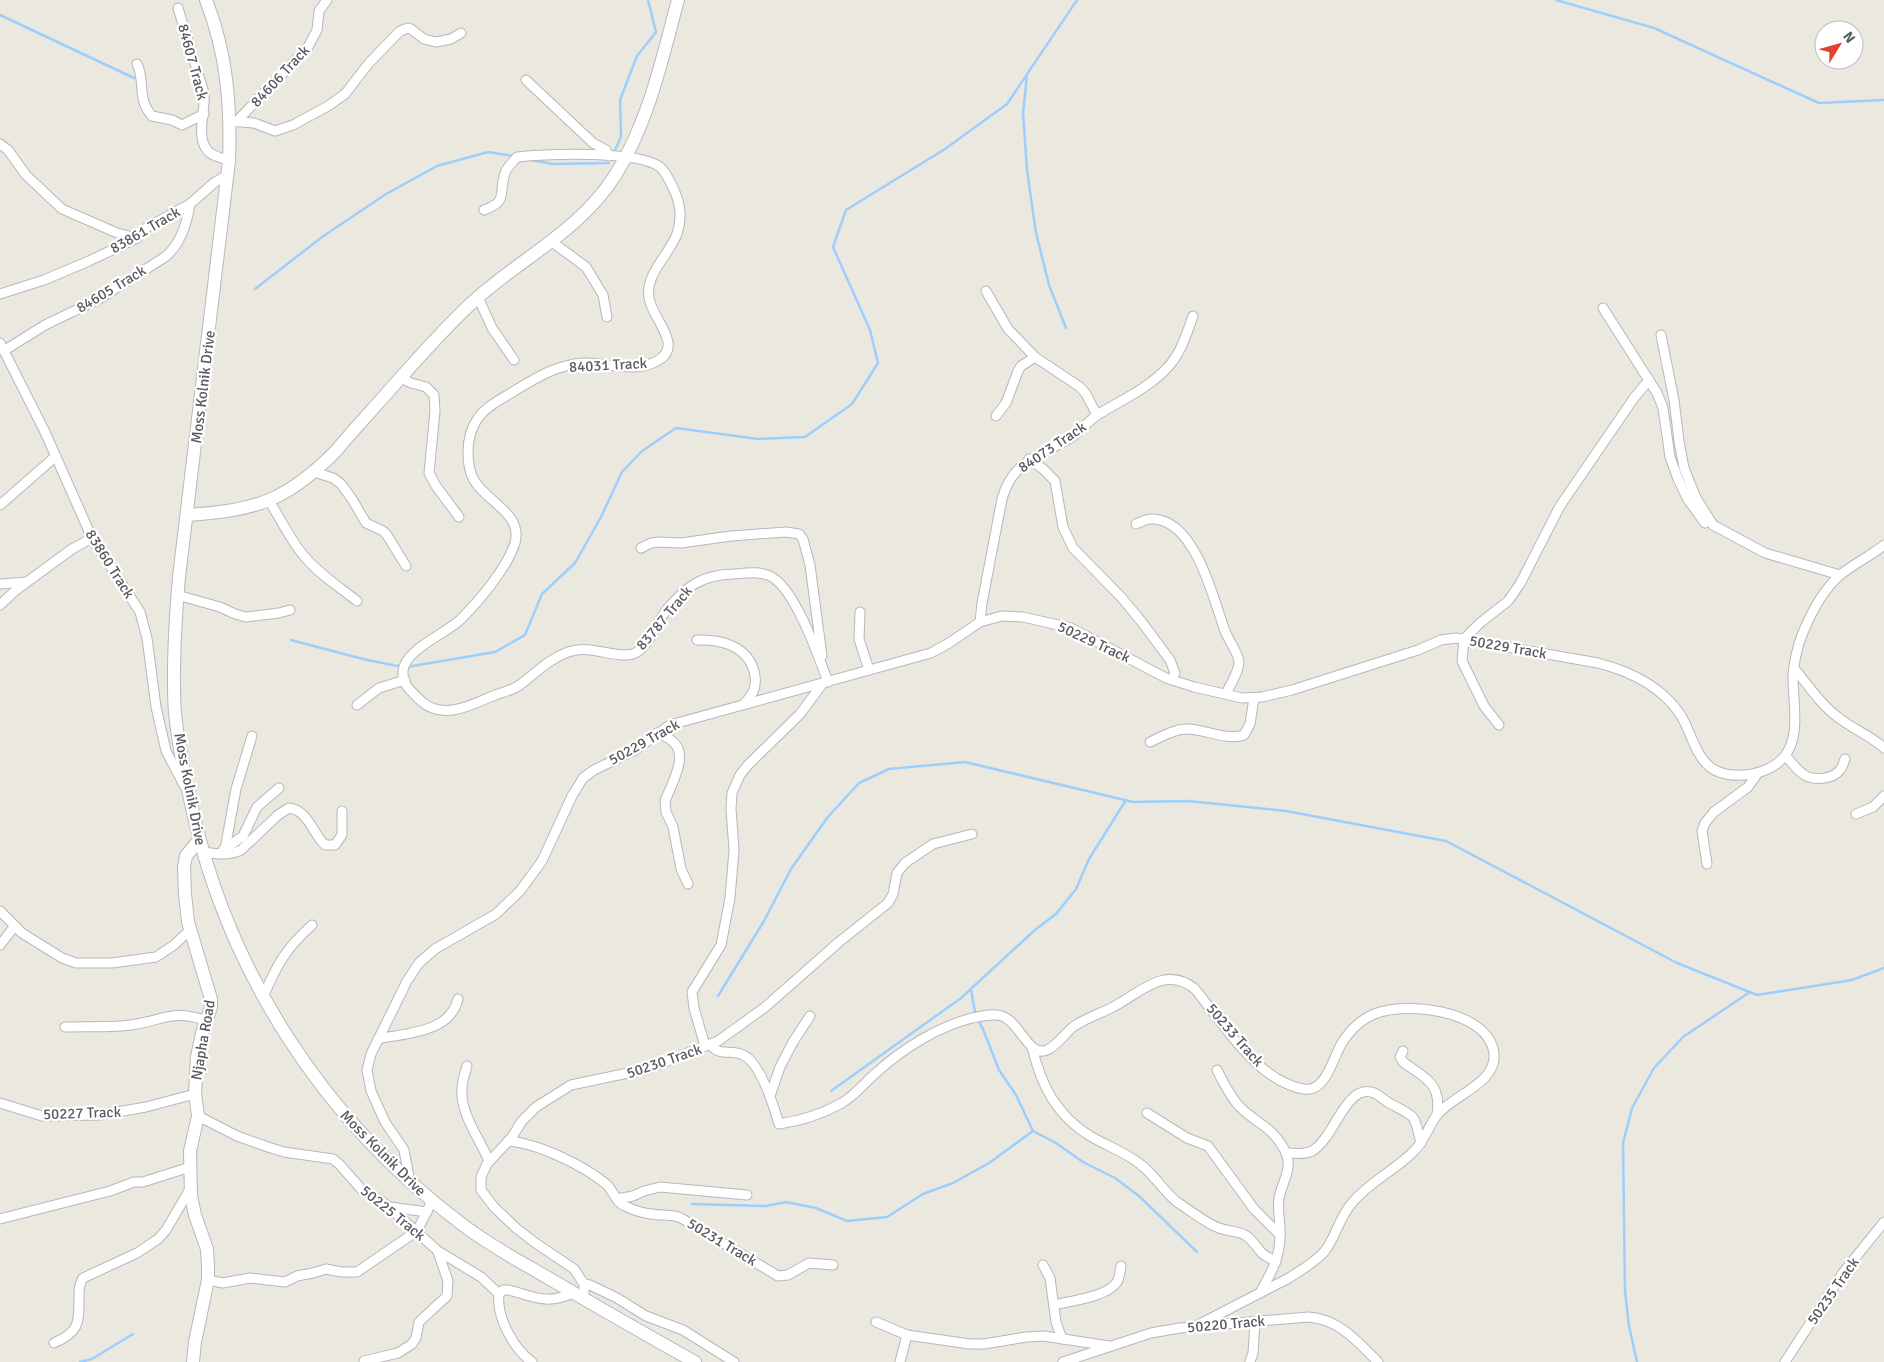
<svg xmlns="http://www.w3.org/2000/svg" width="1884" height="1362" font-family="Signika,sans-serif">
<rect width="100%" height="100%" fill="#ebe9df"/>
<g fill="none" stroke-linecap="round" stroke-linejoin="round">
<!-- stream -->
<g stroke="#9dcffd" stroke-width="2.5">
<polyline points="1556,0 1654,28 1819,103 1884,100"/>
<polyline points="0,15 134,78"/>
<polyline points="1027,75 1023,113 1027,170 1036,233 1049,285 1066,328"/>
<polyline points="615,150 621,137 620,100 637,56 656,32 648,0"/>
<polyline points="531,160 553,164 609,163"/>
<polyline points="255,289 322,237 386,194 437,166 488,152 513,156"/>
<polyline points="291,640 363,659 402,667"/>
<polyline points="407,667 495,652 525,635 542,594 575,563 601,517 622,472 642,451 676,428 758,439 805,437 852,404 878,363 870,330 833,247 846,210 945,149 1007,104 1077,0"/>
<polyline points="971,990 976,1017 983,1029 999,1070 1016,1095 1033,1131 1056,1143 1083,1162 1115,1178 1139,1196 1197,1252"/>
<polyline points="718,996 764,921 791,869 827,818 859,783 889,769 965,762 1133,802 1188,801 1286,811 1446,841 1677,963 1757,995 1852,980 1884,968"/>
<polyline points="831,1091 961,998 1036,929 1056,914 1076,889 1089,859 1126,800"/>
<polyline points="692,1204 766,1206 786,1202 816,1208 847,1221 887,1217 923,1194 953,1183 989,1163 1033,1131"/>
<polyline points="80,1362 92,1359 133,1334"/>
<polyline points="1637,1362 1629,1326 1625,1291 1623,1143 1632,1108 1654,1068 1683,1037 1750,992"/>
</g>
<defs>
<g id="street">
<path d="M178 8 204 93C206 111 194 140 210 153 216 157 223 158 229 161"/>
<path d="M137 64C146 82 136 98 152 116L172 120 182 125 204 114"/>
<polyline points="526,80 593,143 606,150 609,156"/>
<polyline points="230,121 254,123 275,131 293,125 328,106 345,94 369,63 400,31 408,28 411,29 424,39 436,42 451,39 461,33"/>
<polyline points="236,122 308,47 317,30 319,11 327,0"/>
<polyline points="0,144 8,150 26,175 62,209 117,233 137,238"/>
<path d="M484 210C509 201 498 194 505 173 507 167 513 162 517 157 546 154 638 150 660 167 667 173 671 184 675 192 681 206 682 219 677 234 669 255 645 274 649 298 652 319 685 346 657 361 636 373 608 363 585 363 555 364 531 381 506 396 496 402 485 408 478 418 471 428 468 440 468 452 468 461 469 472 474 480 486 502 523 513 515 543 507 568 480 600 461 619 446 634 405 649 403 671 402 685 412 692 421 701 443 721 471 705 495 695 503 692 514 690 521 684 537 672 549 659 568 652 592 644 614 659 633 654 648 649 657 622 667 609 689 585 701 575 734 574 746 573 759 571 770 576 795 588 818 655 828 682"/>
<polyline points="552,242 586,267 603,295 607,317"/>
<polyline points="986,291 1008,329 1035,357 1080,387 1086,394 1097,415"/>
<polyline points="0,294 44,280 89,261 137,238 146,228 190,204 215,182 228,175"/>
<polyline points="478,297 492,328 514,360"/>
<polyline points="1603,308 1657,393 1663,408 1670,457 1678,479 1687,498 1705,523"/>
<polyline points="1661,335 1674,400 1679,441 1684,468 1696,498 1713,525 1765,553 1840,575"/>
<polyline points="0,343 45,432 92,538 140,612 147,638 156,707 166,751 185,787"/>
<path d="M5 350 45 325 99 299 165 257C180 245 187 223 190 204"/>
<polyline points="401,378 411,383 426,387 434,395 435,411 429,473 436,486 459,517"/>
<polyline points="996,416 1006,403 1018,371 1021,366 1035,357"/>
<polyline points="1029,459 1043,469 1055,481 1063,527 1073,548 1121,597 1141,621 1170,660 1175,673 1172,680"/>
<polyline points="314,472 333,478 341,484 352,499 366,523 383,531 387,535 406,566"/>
<path d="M269 501C281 519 290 540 304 556 319 574 339 587 357 601"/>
<polyline points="0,505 56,456"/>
<path d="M1136 524C1141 522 1148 518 1154 519 1196 522 1213 598 1225 631 1228 639 1239 655 1239 662 1239 672 1230 685 1226 694"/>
<polyline points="641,548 651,543 659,542 681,543 731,536 786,532 799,534 803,539 810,565 822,656"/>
<polyline points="0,584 27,582"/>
<polyline points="177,595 220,607 235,614 246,617 279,613 290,610"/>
<polyline points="0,605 16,590 72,549 92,538"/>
<polyline points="860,612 859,639 869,670"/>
<path d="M980 622 982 603 1002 499C1013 460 1039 457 1070 438 1081 432 1088 420 1099 414 1123 399 1149 388 1168 367 1181 353 1187 333 1193 316"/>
<path d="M697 640C721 639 747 646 754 671 758 686 753 695 743 705"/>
<path d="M1794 668C1808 685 1821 705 1839 718 1853 729 1871 736 1884 748"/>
<polyline points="357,705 379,688 405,680"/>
<polyline points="1499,725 1484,706 1462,661 1464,639 1480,623 1508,601 1520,584 1560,506 1634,398 1649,380"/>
<path d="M657 733C662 735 668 737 672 741 690 754 671 785 665 801L666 812 673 827 681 869 688 884"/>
<path d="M1150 742C1161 737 1174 729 1187 729 1205 729 1226 741 1244 735L1250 724 1254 698"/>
<path d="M1786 756C1791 762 1796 769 1803 774 1812 781 1832 780 1840 770 1843 767 1843 763 1845 759"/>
<polyline points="1856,814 1873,807 1884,796"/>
<polyline points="225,849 236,789 252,736"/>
<polyline points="223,850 243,836 257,807 279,788"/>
<path d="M203 852C216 854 229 856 241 850L278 815 289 808C308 810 313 834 325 845H335L342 835V811"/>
<polyline points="1707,864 1702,831 1705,823 1714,812 1748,787 1758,773"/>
<polyline points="0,911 22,933 62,958 76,963 112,963 156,957 174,945 191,929"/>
<polyline points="0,945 14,927"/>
<path d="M263 997C277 965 285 949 312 925"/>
<path d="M65 1027C87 1026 110 1028 131 1025 164 1020 173 1009 207 1021"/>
<path d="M378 1039C406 1033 450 1033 458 999"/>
<path d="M711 1045C720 1057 731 1049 743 1055 760 1062 774 1107 779 1124 799 1121 822 1114 840 1104 855 1096 865 1082 877 1072 904 1048 938 1027 972 1018 982 1016 993 1013 1002 1016 1019 1021 1029 1058 1047 1050 1058 1045 1064 1034 1073 1027 1085 1018 1100 1014 1113 1007 1139 994 1165 964 1195 989 1222 1022 1258 1082 1304 1089 1326 1093 1333 1057 1342 1043 1348 1033 1358 1023 1368 1017 1399 999 1490 1009 1494 1054 1497 1083 1453 1095 1437 1115 1428 1127 1424 1142 1413 1152 1394 1171 1368 1183 1352 1203 1339 1217 1336 1238 1324 1252 1314 1263 1300 1271 1287 1279L1194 1327"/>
<polyline points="705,1046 694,1008 692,992 721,945 730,898 734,850 731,809 732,793 740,775 748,765 800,714 823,683"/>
<path d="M1032 1047C1041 1085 1056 1115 1090 1136 1107 1146 1125 1152 1140 1164 1155 1175 1163 1191 1177 1202 1190 1210 1205 1223 1219 1228 1227 1231 1237 1231 1245 1235 1252 1239 1257 1248 1263 1254 1267 1257 1272 1259 1276 1262"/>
<path d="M1403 1051 1400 1057 1403 1062C1425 1078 1442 1083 1437 1115"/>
<path d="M467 1066C465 1073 462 1081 462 1089 460 1114 480 1139 489 1161"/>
<path d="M1217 1070C1223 1082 1230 1096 1239 1106 1254 1122 1271 1126 1283 1147 1295 1167 1283 1179 1279 1198 1277 1211 1281 1224 1280 1236 1280 1258 1270 1275 1260 1293"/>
<polyline points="770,1096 780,1067 793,1042 810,1016"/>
<polyline points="0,1103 42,1116 100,1115 146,1107 195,1094"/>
<polyline points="1147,1113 1187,1138 1208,1146 1254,1209 1280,1235"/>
<polyline points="198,1116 237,1136 268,1147 284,1152 333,1159 340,1165 362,1190 383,1202 438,1251 481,1277 499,1294"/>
<path d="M508 1141C537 1143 583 1165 606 1184 614 1191 615 1202 625 1206 633 1210 643 1213 651 1214 662 1216 671 1214 681 1218L778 1276 788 1275 809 1263 833 1265"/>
<path d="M1286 1153C1295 1153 1305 1155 1312 1151 1334 1139 1345 1086 1371 1092 1378 1093 1384 1101 1391 1104 1419 1119 1413 1114 1421 1143"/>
<path d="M410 1182 404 1150 385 1122 371 1091 367 1070 371 1054 407 981 419 963 435 949 496 914 520 891 542 861 572 796 583 778 594 770 635 750 670 725 931 653 949 643 980 622 1002 616 1023 617 1071 628 1166 678 1194 687 1242 698 1262 697 1292 690 1418 650 1441 640 1456 638 1598 663C1629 671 1661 686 1680 714 1692 732 1696 764 1719 772 1732 777 1750 776 1763 771 1806 755 1793 713 1793 676 1794 663 1797 648 1802 635 1810 615 1823 590 1840 575 1854 564 1870 556 1884 545"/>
<polyline points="617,1199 633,1196 644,1191 660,1187 747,1195"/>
<polyline points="390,1207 427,1212"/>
<polyline points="0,1219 110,1191 134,1182 143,1182 190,1167"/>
<polyline points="1043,1265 1050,1278 1056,1322 1062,1339"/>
<polyline points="208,1280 223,1283 250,1278 285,1282 297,1276 313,1273 326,1269 341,1272 357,1272 417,1231 432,1201"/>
<polyline points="584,1284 590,1285 617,1298 646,1316 683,1330 734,1362"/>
<polyline points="584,1299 584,1284 574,1269 534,1242 516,1228 494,1207 481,1190 481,1177 487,1164 512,1137 522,1121 536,1107 571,1085 647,1069 718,1041 764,1008 839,942 888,903 893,894 897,873 905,863 933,844 972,834"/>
<path d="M1054 1305C1071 1301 1107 1297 1117 1282 1120 1277 1120 1271 1121 1266"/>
<polyline points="876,1322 907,1335 970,1344 984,1344 1026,1337 1044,1336 1109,1346"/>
<path d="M54 1343C79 1332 79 1324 79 1298 79 1290 79 1285 83 1278L137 1253 158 1239 166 1230 190 1189"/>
<polyline points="364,1361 398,1353 412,1344 416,1338 419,1322 447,1296 448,1281 438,1252"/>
<path d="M532 1362C514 1349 496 1317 499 1294L503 1290H509C535 1297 547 1305 573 1293"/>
<polyline points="900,1362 907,1335"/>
<path d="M1063 1362 1151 1333 1180 1328 1308 1317C1339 1319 1357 1341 1378 1362"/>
<polyline points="1250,1362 1253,1353 1255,1322"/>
<polyline points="1785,1362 1842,1274 1884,1222"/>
</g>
<g id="secondary">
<path d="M206 0C227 54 231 104 229 161L179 577C175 623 172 668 175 714 178 741 183 768 189 794 224 967 322 1120 463 1225 489 1245 517 1260 545 1276 594 1305 645 1334 695 1362"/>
<path d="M187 515C256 510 285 502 335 452 354 429 375 407 395 384 421 355 447 325 476 299 523 257 582 229 616 174 649 121 662 59 678 0"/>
<polyline points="193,1362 195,1342 208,1280 208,1266 207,1249 195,1215 191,1196 190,1151 198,1116 195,1094 197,1057 202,1033 211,1007 211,999 188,922 185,894 184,867 186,856 199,840"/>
</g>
</defs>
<!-- street casing -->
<use href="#street" stroke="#b5b7bc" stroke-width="11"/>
<!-- secondary casing -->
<use href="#secondary" stroke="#b5b8be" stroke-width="14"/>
<!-- street -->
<use href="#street" stroke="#fff" stroke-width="9"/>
<!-- secondary -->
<use href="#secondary" stroke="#fff" stroke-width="12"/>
</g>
<g text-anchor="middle" stroke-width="4.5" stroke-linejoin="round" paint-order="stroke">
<!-- street labels -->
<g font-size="15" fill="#585b60" stroke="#fff">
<text transform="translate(193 62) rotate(75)" y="5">84607 Track</text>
<text transform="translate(280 76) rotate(-47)" y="5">84606 Track</text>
<text transform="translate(145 230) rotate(-30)" y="5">83861 Track</text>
<text transform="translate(111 289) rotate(-31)" y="5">84605 Track</text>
<text transform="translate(608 365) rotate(-3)" y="5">84031 Track</text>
<text transform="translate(203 387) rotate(-83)" y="5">Moss Kolnik Drive</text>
<text transform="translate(1052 447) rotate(-34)" y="5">84073 Track</text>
<text transform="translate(110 564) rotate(58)" y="5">83860 Track</text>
<text transform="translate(664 618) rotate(-50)" y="5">83787 Track</text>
<text transform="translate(1094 642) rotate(25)" y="5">50229 Track</text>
<text transform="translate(1508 647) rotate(10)" y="5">50229 Track</text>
<text transform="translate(644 742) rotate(-29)" y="5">50229 Track</text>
<text transform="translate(190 789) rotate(79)" y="5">Moss Kolnik Drive</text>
<text transform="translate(1235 1035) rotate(49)" y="5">50233 Track</text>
<text transform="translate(203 1040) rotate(-80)" y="5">Njapha Road</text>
<text transform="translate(664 1061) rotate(-19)" y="5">50230 Track</text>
<text transform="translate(82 1113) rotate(-2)" y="5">50227 Track</text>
<text transform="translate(383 1153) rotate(45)" y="5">Moss Kolnik Drive</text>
<text transform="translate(393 1213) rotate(39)" y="5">50225 Track</text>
<text transform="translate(722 1242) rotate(31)" y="5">50231 Track</text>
<text transform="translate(1833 1291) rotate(-55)" y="5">50235 Track</text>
<text transform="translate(1226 1324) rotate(-5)" y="5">50220 Track</text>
</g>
</g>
<!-- north arrow -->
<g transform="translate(1839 45) rotate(53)"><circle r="24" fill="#ffffff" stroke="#bcbdbf"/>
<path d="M0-4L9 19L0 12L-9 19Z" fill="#e4422c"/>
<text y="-8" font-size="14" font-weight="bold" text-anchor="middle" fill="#585b60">N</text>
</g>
</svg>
